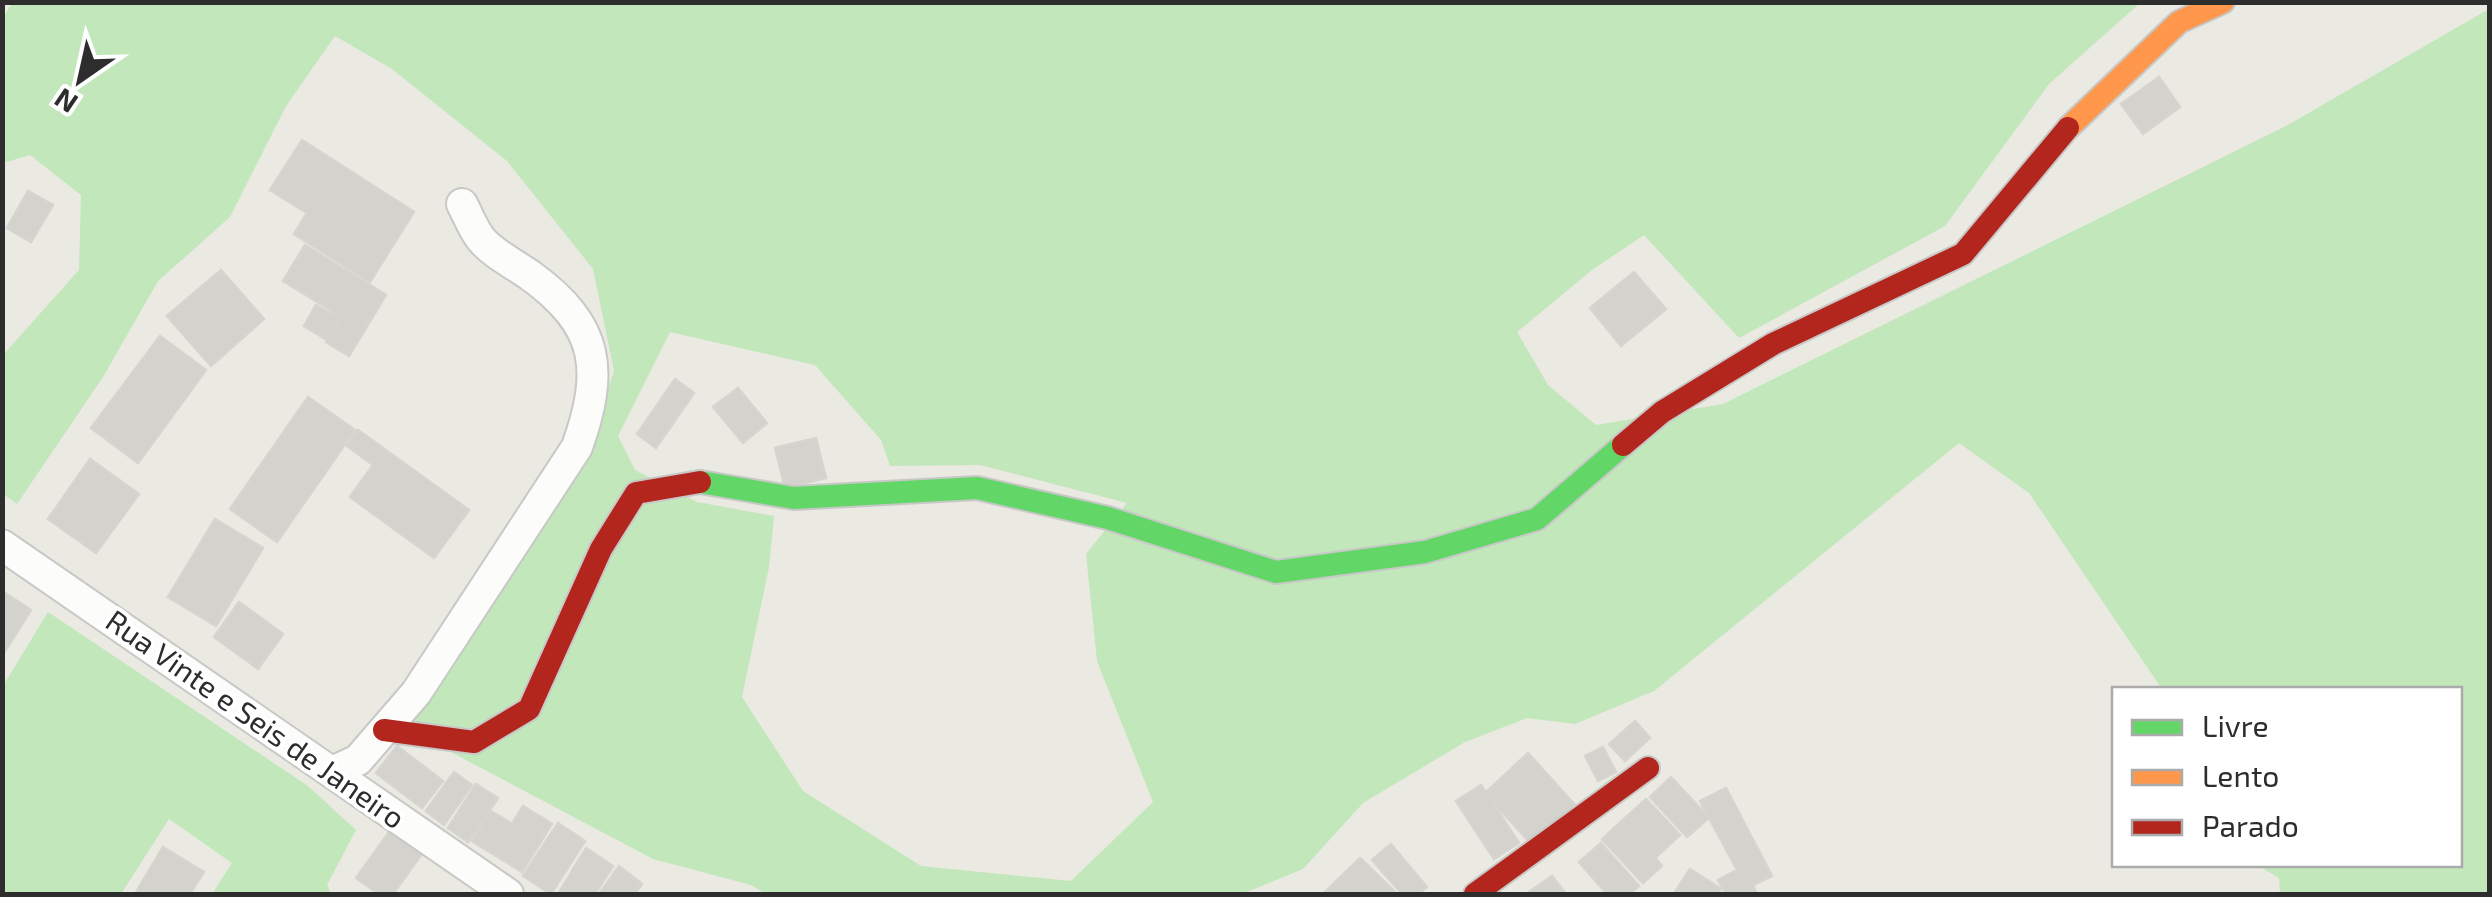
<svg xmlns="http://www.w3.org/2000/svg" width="2492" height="897" font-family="'Exo 2',sans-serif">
<rect width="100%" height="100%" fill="#eae9e2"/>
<!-- green -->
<g fill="#c2e7bb" fill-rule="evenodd">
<path d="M12 3H2140L2049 84 1945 226 1739 338 1644 235 1592 270 1517 332 1548 385 1596 425 1723 404 2286 126 2489 9V894H2280L2279 878 2257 865 2460 864V690L2162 689 2029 493 1959 443 1654 691 1575 724 1527 718 1465 742 1363 803 1303 869 1242 894H766L751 885 653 859 400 725 581 467 614 371 593 269 507 161 392 69 335 36 286 106 230 217 158 281 103 377 17 504 3 494V355L79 270 81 195 30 155 3 163V18ZM670 332 815 365 881 440 890 466 980 465 1127 503 1086 554 1097 661 1153 802 1071 881 921 866 803 791 742 697 769 567 774 516 697 502 635 470 618 436Z"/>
<polygon points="48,612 308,786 356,830 327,885 331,894 212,894 232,863 169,819 121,894 3,894 3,686"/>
</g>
<!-- building -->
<g fill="#d3d2cd" stroke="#d5d4ce" stroke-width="2.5">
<polygon points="2159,77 2180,107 2143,134 2121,104"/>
<polygon points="302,140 414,212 370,282 294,234 307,213 270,190"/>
<polygon points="28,191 53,205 31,242 7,228"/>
<polygon points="305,245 386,295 349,356 326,342 342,317 283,281"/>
<polygon points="221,270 264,319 211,366 167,316"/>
<polygon points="1634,272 1666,309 1621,346 1590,308"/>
<polygon points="316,305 340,318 327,340 304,326"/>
<polygon points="160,336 206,370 138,463 91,428"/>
<polygon points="675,379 694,393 656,448 637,434"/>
<polygon points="738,388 767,423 743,443 713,407"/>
<polygon points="308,397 355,430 277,542 230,509"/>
<polygon points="358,430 469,510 434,558 350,497 373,465 347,446"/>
<polygon points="816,438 826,478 785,488 775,448"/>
<polygon points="90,459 139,494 96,553 48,519"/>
<polygon points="215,519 263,548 216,626 168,597"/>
<polygon points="2,591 31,610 2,656"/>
<polygon points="239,602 283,634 258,669 214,637"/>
<polygon points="1635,721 1650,738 1625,761 1609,744"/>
<polygon points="397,746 443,781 422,808 376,773"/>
<polygon points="1603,747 1616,772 1598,781 1585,756"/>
<polygon points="1528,753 1575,805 1531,844 1485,793"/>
<polygon points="454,772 472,785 444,825 426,811"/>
<polygon points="1671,777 1709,818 1687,837 1650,797"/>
<polygon points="476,784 498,798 468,842 448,828"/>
<polygon points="1481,785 1519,843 1494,859 1456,801"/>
<polygon points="1726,788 1772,876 1753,885 1757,894 1726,894 1718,880 1737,870 1700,801"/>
<polygon points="1646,799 1680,835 1655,858 1662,866 1643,883 1602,839"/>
<polygon points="523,806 552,824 522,872 472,841 491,811 512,824"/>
<polygon points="558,823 585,841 551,894 523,876"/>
<polygon points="392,828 424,851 393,894 379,894 356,878"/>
<polygon points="1601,843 1639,886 1629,894 1607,894 1579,862"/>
<polygon points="1391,844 1427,887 1418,894 1402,894 1372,860"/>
<polygon points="163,847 204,872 190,894 135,894"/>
<polygon points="586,848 613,866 595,894 558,894"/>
<polygon points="1360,858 1397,894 1323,894"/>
<polygon points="619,866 642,884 635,894 599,894"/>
<polygon points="1690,869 1721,889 1718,894 1675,892"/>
<polygon points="1552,876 1566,894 1526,894"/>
</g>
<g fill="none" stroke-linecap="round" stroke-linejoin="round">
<defs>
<g id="street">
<polyline points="2,545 508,894"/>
<path d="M332 772 358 760 416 693 577 447C604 371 600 326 531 276 516 265 493 254 481 239 473 229 468 215 462 204"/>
</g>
<polyline id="fast" points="700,482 794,498 977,488 1108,518 1276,572 1425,552 1537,519 1623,445"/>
<polyline id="slow" points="2068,128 2179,22 2223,2"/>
<g id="jam">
<polyline points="1623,445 1662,412 1773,344 1963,254 2068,128"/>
<polyline points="384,730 474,742 529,709 601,549 636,493 700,482"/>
<polyline points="1475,894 1648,768"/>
</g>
</defs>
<!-- street casing -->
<use href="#street" stroke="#c8c8c7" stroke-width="34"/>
<!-- fast casing -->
<use href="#fast" stroke="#c8c8c7" stroke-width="26"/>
<!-- slow casing -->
<use href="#slow" stroke="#c8c8c7" stroke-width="26"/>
<!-- jam casing -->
<use href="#jam" stroke="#c8c8c7" stroke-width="26"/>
<!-- street -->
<use href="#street" stroke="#fcfcfb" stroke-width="30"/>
<!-- fast -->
<use href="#fast" stroke="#63d668" stroke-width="22"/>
<!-- slow -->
<use href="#slow" stroke="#ff974d" stroke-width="22"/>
<!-- jam -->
<use href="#jam" stroke="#b3261e" stroke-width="22"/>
</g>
<g text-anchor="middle" stroke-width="8" stroke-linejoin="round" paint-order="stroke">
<!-- street labels -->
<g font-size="30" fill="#2d2d2d" stroke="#fff">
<text transform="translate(255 720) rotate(35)" y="10">Rua Vinte e Seis de Janeiro</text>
</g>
</g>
<!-- border -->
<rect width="2492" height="897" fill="none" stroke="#2d2d2d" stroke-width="10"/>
<!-- legend -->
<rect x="2112" y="687" width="350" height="180" fill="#ffffff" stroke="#ababab" stroke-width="2.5"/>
<rect x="2132" y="720" width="50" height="15" fill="#63d668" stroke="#ababab" stroke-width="2.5"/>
<text x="2202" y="737" font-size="30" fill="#2d2d2d">Livre</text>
<rect x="2132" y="770" width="50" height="15" fill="#ff974d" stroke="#ababab" stroke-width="2.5"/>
<text x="2202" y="787" font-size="30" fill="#2d2d2d">Lento</text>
<rect x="2132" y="820" width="50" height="15" fill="#b3261e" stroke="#ababab" stroke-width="2.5"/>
<text x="2202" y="837" font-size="30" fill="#2d2d2d">Parado</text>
<!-- north arrow -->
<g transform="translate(80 80) rotate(214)" stroke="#ffffff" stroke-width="8" paint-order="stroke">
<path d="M0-8L18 38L0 25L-18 38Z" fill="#2d2d2d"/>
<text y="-15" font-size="28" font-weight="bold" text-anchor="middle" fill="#2d2d2d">N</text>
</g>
</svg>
